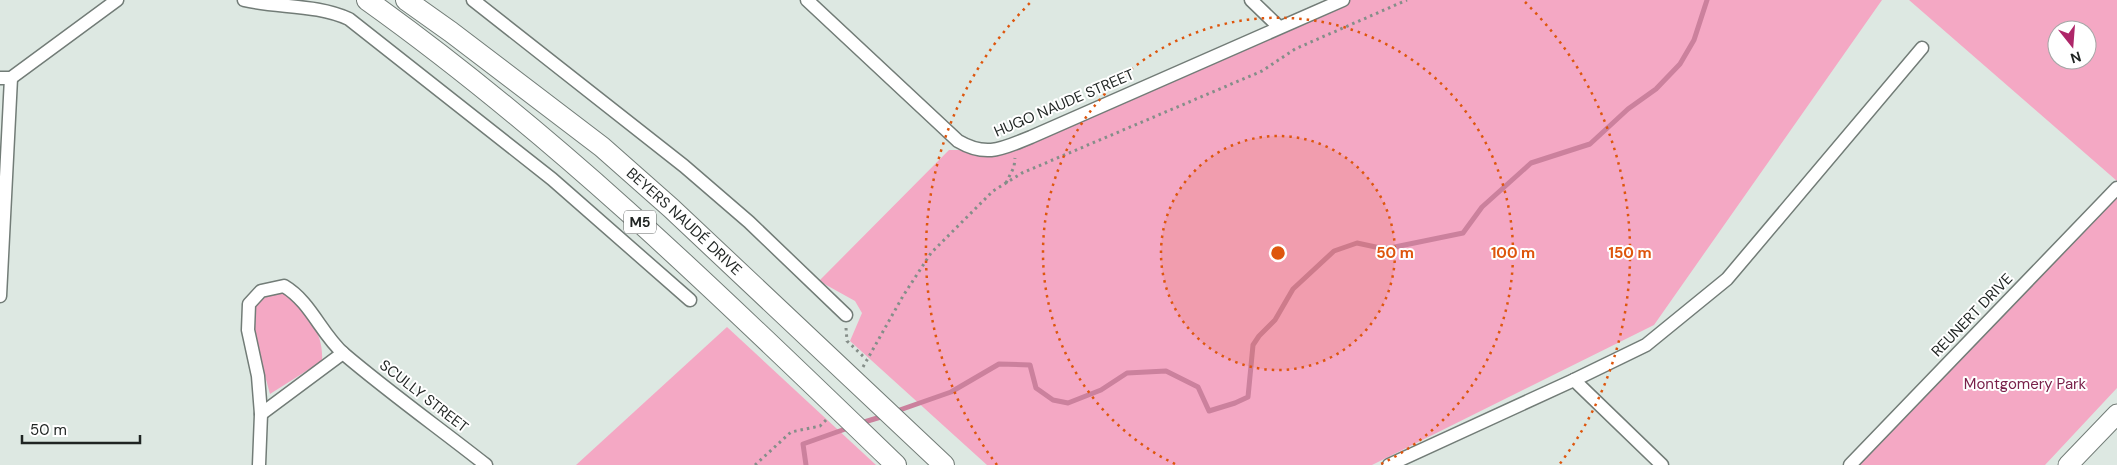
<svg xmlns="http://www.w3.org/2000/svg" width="2117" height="465" font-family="'DM Sans',sans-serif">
<rect width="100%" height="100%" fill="#dde8e2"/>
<!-- green -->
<g fill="#f4a8c4" fill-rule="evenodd">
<polygon points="1341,0 1882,0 1654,325 1372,465 987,465 850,341 862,313 855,301 819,281 949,150 1006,150"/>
<path d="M1909 0H2117V388L2045 465H1854L2117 181ZM2057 30H2087V60H2057Z"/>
<path d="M274 293 288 294C307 314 324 332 322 361L270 394C266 377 249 326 254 310 256 301 266 297 274 293Z"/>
<polygon points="727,327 876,465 576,465"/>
</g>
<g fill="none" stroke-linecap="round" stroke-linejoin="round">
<!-- stream -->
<g stroke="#cb819d" stroke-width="5">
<polyline points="894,412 951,392 999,364 1030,365 1036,388 1053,400 1068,403 1101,390 1127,373 1166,371 1198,387 1209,411 1235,403 1248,397 1253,345 1259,336 1275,320 1293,289 1334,251 1357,243 1385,249 1463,233 1482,207 1531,163 1590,144 1628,109 1656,89 1680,64 1694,40 1707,0"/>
<polyline points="861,423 884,416"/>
<polyline points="806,465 803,444 851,427"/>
</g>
<defs>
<g id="minor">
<path d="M244 0C279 8 316 4 349 19L552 179 690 300"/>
<polyline points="473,0 684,166 749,222 846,315"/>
<path d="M807 0 958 141C987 158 1003 148 1031 137L1343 0"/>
<polyline points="1251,0 1279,27"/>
<polyline points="0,78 11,78 117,0"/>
<polyline points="0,296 11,78"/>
<polyline points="1574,380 1646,345 1727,279 1922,48"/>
<polyline points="261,414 343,353"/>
<path d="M259 465 261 414 258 376 248 330 249 304 261 291 284 286C311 302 321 334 344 354 390 393 439 428 486 465"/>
<polyline points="1389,465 1574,380 1662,465"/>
<polyline points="1850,465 2117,188"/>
</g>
<polyline id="secondary" points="2068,465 2117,414"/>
<g id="primary">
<path d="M367 0C559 137 727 302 896 465"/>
<path id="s1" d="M406 0 451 32 602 147 671 208 944 465"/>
</g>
</defs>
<!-- minor casing -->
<use href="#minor" stroke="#727c77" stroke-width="15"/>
<!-- secondary casing -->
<use href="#secondary" stroke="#727c77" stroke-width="21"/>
<!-- primary casing -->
<use href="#primary" stroke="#727c77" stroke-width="22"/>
<!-- path -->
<g stroke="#858e89" stroke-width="3" stroke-dasharray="2.5 4" stroke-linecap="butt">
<polyline points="1006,183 1014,167 1015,158"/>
<polyline points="846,328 847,341 866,359"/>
<polyline points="863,367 903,296 931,253 993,191 1022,173 1262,71 1295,49 1407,0"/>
<polyline points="755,465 791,432 820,426 826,420"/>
</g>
<!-- minor -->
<use href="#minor" stroke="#fff" stroke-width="12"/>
<!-- secondary -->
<use href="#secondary" stroke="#fff" stroke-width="19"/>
<!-- primary -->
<use href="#primary" stroke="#fff" stroke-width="20"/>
</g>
<!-- distance rings -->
<circle cx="1278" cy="253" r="117" fill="#de560d" fill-opacity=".12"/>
<g fill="none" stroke="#de560d" stroke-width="2.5" stroke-dasharray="2.5 5">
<circle cx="1278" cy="253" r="117"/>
<path d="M1175 464A235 235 0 1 1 1381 464"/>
<path d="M997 465A352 352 0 0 1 1031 2M1525 2A352 352 0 0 1 1559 465"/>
</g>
<g text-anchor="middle" stroke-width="4" stroke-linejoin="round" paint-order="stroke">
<!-- shield labels -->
<rect fill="#fff" stroke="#626664" stroke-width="1" x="624" y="210.5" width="32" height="23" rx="4"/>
<g font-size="14" font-weight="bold" fill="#1f2422">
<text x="640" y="227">M5</text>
</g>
<!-- street labels -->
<g font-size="15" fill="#1f2422" stroke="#fff">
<text transform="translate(1064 103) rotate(-23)" y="5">HUGO NAUDE STREET</text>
<text dy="5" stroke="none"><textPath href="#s1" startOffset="356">BEYERS NAUDÉ DRIVE</textPath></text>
<text transform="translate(1972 315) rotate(-46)" y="5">REUNERT DRIVE</text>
<text transform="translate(424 396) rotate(38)" y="5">SCULLY STREET</text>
</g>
<!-- park labels -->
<g font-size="15" fill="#79214a" stroke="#fff">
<text x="2025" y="389">Montgomery Park</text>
</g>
</g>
<circle cx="1278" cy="253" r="8" fill="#de560d" stroke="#fff" stroke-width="2.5"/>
<g font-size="15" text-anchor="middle" font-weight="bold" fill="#de560d" stroke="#fff" stroke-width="4" stroke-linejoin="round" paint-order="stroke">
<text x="1395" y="258">50 m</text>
<text x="1513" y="258">100 m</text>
<text x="1630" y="258">150 m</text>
</g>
<!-- north arrow -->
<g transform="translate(2072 45) rotate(163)"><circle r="24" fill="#ffffff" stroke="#a5a7a7"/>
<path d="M0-4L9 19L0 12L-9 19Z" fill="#ae2669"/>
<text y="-8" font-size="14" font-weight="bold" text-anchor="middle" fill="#1f2422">N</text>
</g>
<!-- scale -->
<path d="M22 435v8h118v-8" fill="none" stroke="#1f2422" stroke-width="2.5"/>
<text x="30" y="435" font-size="15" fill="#1f2422" stroke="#ffffff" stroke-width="4" paint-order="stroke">50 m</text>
</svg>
